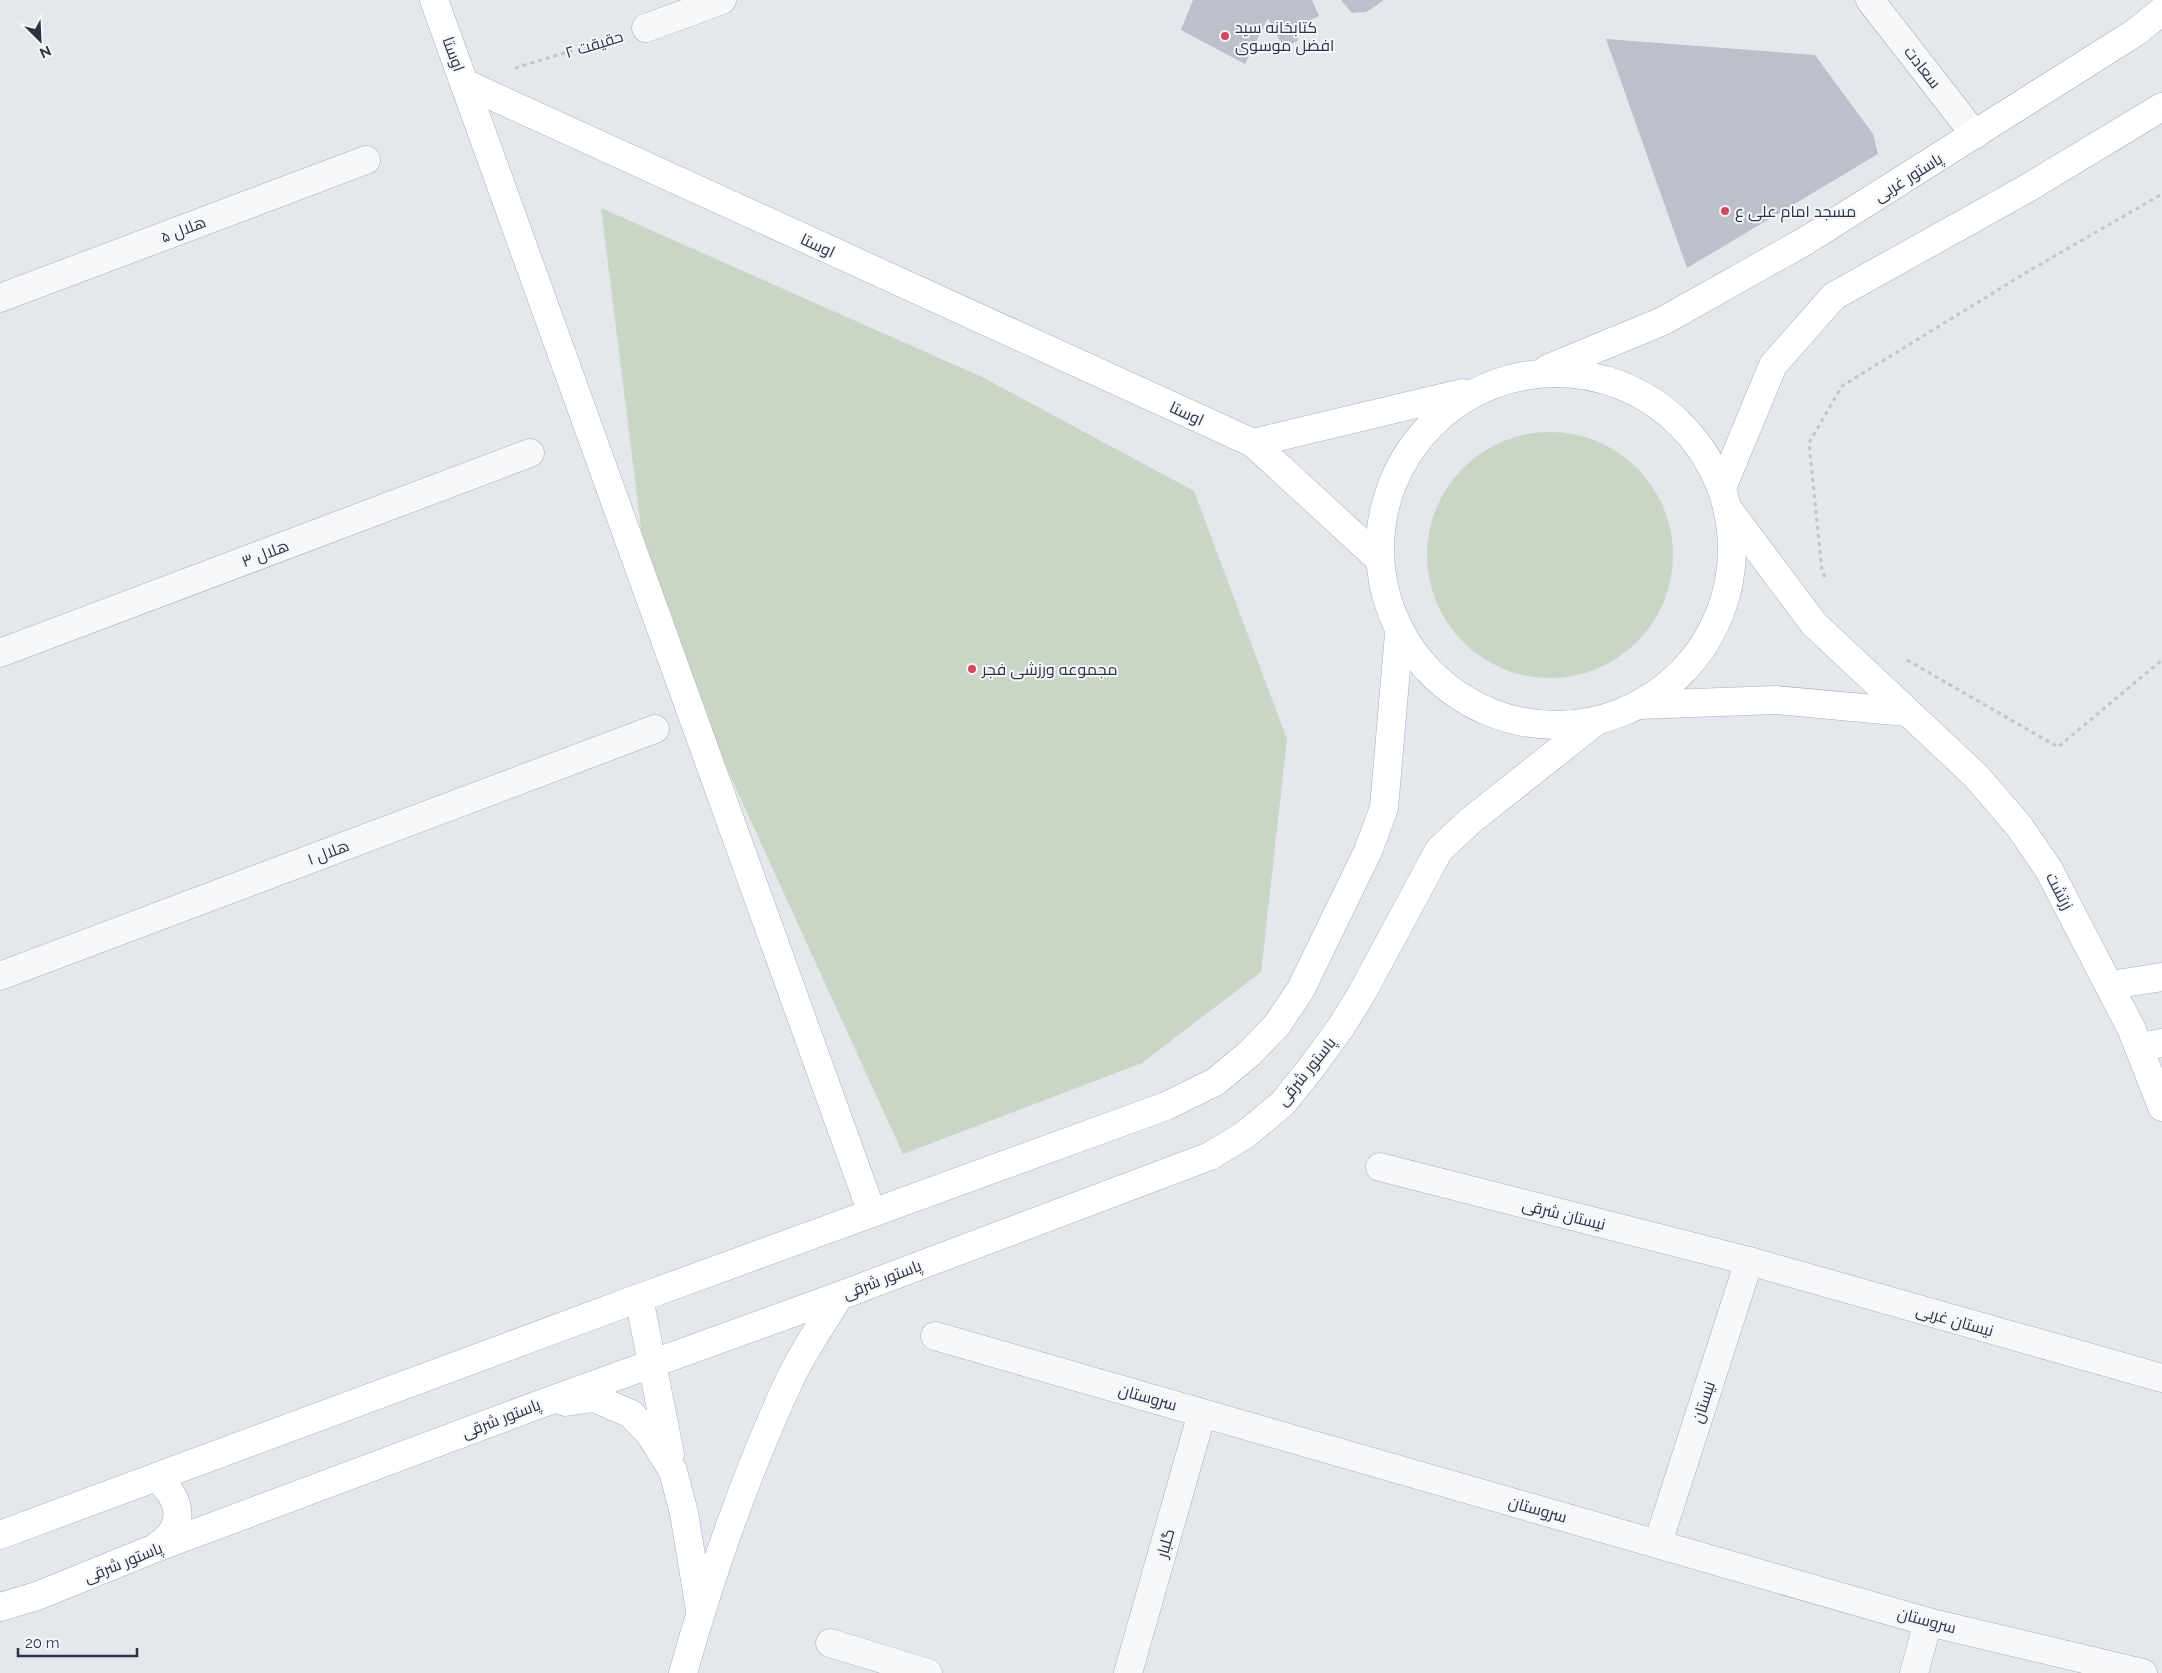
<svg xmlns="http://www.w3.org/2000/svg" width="2162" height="1673" font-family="Raleway,Cairo,sans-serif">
<rect width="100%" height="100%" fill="#e4e7ec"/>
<!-- green -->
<g fill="#c9d6c5">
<polygon points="601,208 982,377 1194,491 1287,739 1261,972 1142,1063 903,1154 650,600"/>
<circle cx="1550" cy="555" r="123"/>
</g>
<!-- building -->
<g fill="#bbc0ca">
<polygon points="1193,0 1312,0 1319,16 1296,27 1298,41 1283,47 1268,18 1245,64 1181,30"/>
<polygon points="1341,0 1383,0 1383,1 1366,12 1352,13"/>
<polygon points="1606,39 1815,55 1873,134 1878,154 1687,268"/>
</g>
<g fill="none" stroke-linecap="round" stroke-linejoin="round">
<defs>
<g id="street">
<polyline points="1870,0 1975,135"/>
<polyline points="646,28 722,0"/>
<polyline points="0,298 366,160"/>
<polyline points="0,653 530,453"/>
<polyline points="0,976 655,729"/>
<polyline points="1380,1167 1749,1261 2162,1378"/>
<polyline points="935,1336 1928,1622 2143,1673"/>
<polyline points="1658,1543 1749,1261"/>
<polyline points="830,1643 928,1673"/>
<polyline points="1128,1673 1202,1413"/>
<polyline points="1914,1673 1928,1622"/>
</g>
<g id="secondary">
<polyline points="434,0 872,1213"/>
<polyline points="464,83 1253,443 1378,558"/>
<polyline points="1547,369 1663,321 1807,240 2136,32 2162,11"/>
<circle cx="1556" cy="549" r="176"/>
<polyline points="1253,443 1462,393"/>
<polyline points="1722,488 1773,365 1834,296 2026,189 2162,107"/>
<polyline points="1728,509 1814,624 1976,776 2019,826 2049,870 2131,1028 2162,1107"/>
<polyline points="1638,705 1776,700 1906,712"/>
<polyline points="2110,985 2162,977"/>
<polyline points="2139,1047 2162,1043"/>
<polyline points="639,1298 670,1454"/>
<polyline points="565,1402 594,1398 631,1414 650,1434 673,1471 684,1513 700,1610"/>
<polyline points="0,1535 639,1298 1166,1106 1215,1082 1250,1053 1277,1025 1301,989 1368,851 1384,808 1399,634"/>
<path d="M156 1547C187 1527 182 1500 157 1478"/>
<polyline points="0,1607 37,1596 153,1549 535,1406 839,1296 1210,1156 1246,1134 1283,1103 1311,1068 1341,1027 1362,993 1439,850 1470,821 1595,722"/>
<path d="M683 1673C711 1574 746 1474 789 1381 803 1351 823 1323 839 1296"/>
</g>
</defs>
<!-- street casing -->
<use href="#street" stroke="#a9aeb7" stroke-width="29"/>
<!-- secondary casing -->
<use href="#secondary" stroke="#a9aeb7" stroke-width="29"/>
<!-- path -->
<g stroke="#c2c5cb" stroke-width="3" stroke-dasharray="4 4" stroke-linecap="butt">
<polyline points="515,68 614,38"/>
<polyline points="1825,577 1822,571 1809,443 1842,386 2027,272 2162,194"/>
<polyline points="1907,660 2058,747 2162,660"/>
</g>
<!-- street -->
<use href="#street" stroke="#f7f8fa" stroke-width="28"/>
<!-- secondary -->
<use href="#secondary" stroke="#fff" stroke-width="28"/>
</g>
<!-- markers -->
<g fill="#d1495b" stroke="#f4f6f9" stroke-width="2">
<circle cx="1225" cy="36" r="5"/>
<circle cx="1725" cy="211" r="5"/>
<circle cx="972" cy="669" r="5"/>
</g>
<g text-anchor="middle" stroke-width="4" stroke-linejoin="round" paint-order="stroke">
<!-- poi labels -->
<g font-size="16" fill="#2b3445" stroke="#f4f6f9" text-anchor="start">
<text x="1235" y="33">کتابخانه سید<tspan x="1235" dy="18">افضل موسوی</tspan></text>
<text x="1735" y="217">مسجد امام علی ع</text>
<text x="982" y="675">مجموعه ورزشی فجر</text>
</g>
<!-- street labels -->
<g font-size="16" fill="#2b3445" stroke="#f4f6f9">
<text transform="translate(594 44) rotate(-17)" y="6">حقیقت ۲</text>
<text transform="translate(454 54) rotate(70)" y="6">اوستا</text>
<text transform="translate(1923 67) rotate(52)" y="6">سعادت</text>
<text transform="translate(1908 177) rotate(-32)" y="6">پاستور غربی</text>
<text transform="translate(183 229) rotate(-21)" y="6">هلال ۵</text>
<text transform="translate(818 245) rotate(25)" y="6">اوستا</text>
<text transform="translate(1187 413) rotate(25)" y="6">اوستا</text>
<text transform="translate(265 553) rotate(-21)" y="6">هلال ۳</text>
<text transform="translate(328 852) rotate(-21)" y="6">هلال ۱</text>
<text transform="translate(2060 891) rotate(62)" y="6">زرتشت</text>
<text transform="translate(1306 1071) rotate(-51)" y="6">پاستور شرقی</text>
<text transform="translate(1564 1214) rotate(14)" y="6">نیستان شرقی</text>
<text transform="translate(882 1279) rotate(-21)" y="6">پاستور شرقی</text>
<text transform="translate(1955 1320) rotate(16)" y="6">نیستان غربی</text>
<text transform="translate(1148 1397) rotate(16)" y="6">سروستان</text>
<text transform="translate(1703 1402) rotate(-72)" y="6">نیستان</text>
<text transform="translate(501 1418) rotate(-21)" y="6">پاستور شرقی</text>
<text transform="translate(1538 1509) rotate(16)" y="6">سروستان</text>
<text transform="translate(1165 1543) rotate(-74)" y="6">گلبار</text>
<text transform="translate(123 1562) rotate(-22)" y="6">پاستور شرقی</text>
<text transform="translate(1927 1620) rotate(15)" y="6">سروستان</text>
</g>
</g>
<!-- north arrow -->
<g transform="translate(40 40) rotate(156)" stroke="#f4f6f9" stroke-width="4" paint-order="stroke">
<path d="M0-4L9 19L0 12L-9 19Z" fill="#2b3445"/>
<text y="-8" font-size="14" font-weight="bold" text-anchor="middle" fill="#2b3445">N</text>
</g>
<!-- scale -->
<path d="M18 1648v8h119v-8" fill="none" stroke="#2b3445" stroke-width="2.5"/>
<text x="25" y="1648" font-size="15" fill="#2b3445" stroke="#f4f6f9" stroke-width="4" paint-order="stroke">20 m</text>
</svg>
